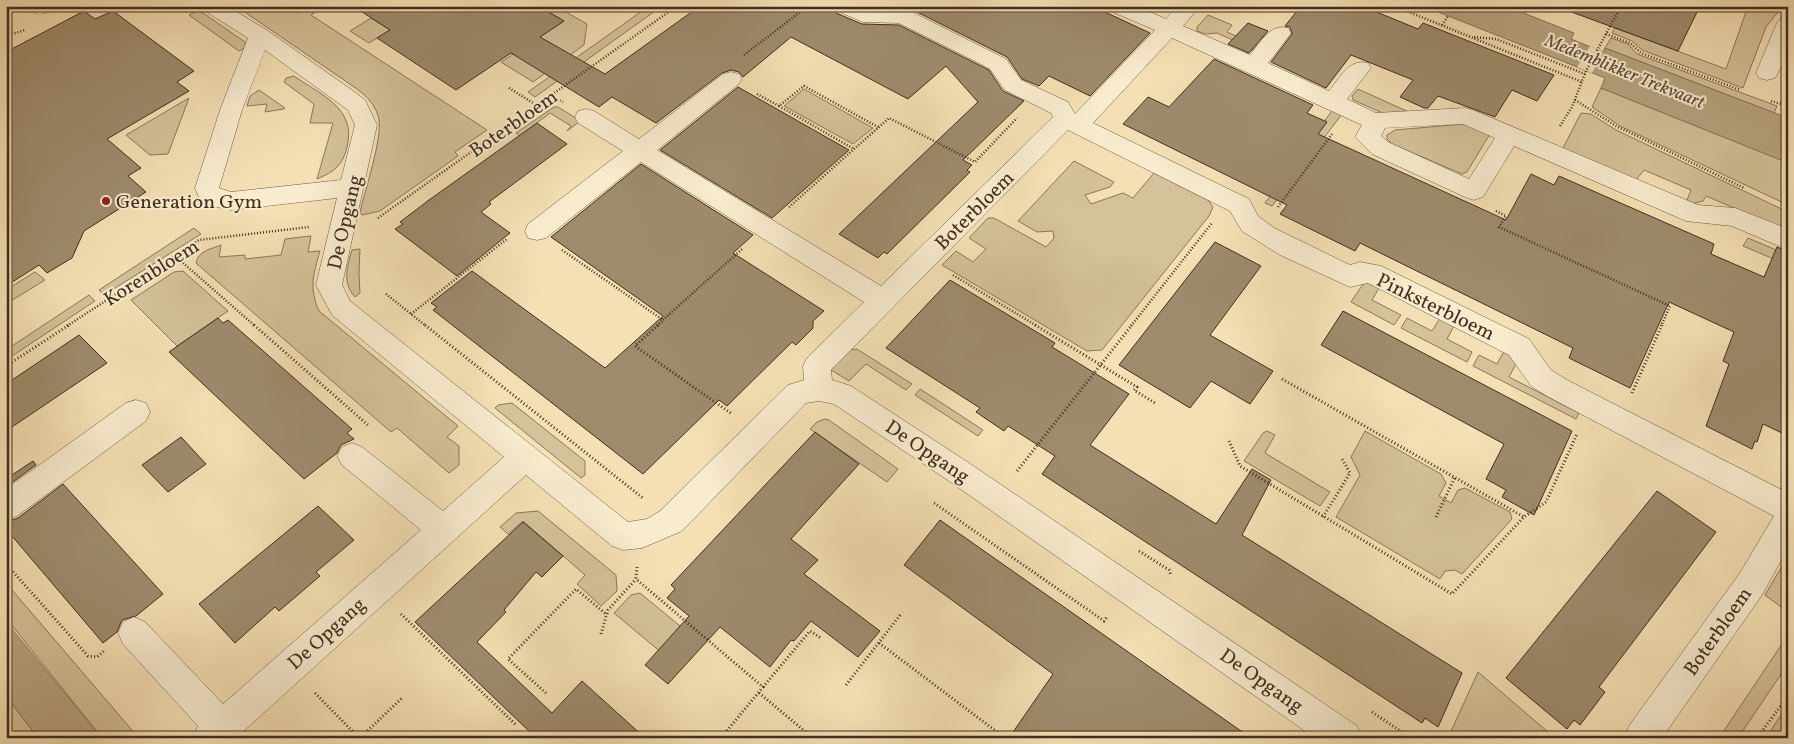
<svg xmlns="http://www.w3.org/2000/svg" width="1794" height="744" font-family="Vollkorn,serif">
<rect width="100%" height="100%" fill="#f4e0b4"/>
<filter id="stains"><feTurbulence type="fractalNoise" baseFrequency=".004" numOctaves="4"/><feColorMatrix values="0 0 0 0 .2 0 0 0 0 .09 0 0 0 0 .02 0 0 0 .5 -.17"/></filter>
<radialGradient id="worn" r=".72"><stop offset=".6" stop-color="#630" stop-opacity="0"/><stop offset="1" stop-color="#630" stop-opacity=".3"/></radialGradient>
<!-- green -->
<g fill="#d5c29a" stroke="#8a785c">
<path d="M236 6H287L298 13 311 6H325L311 15 487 130 455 152 458 156 380 211 362 215 360 212C365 190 382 140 379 120 377 107 368 97 357 89Z"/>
<polygon points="539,6 555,6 587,24 584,45 533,82 501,62 564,21"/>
<polygon points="649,6 662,6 535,97 528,92"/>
<polygon points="1748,6 1783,6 1766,27 1743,88 1642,50 1632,41 1612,33 1615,28 1726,69"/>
<polygon points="197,11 203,13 245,42 246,47 239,51 189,15"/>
<polygon points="1208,15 1232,25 1227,32 1258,46 1248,53 1241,49 1237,42 1217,33 1206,34 1197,31 1197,27"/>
<polygon points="371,18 390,30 369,43 350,31"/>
<polygon points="1611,38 1628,44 1637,54 1777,106 1774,113 1605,48"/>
<path d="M294 76C321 95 357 108 347 147 343 165 334 172 317 179L333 123H310L314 104 284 82 286 78Z"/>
<polygon points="1601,88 1788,162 1788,205 1620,126 1592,107"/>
<polygon points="804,89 873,128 853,144 784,106"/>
<polygon points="1358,89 1411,113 1385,114 1353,100 1352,96"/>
<polygon points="259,90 285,108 284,109 265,112 267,104 247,106 250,96"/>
<polygon points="189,98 168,154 150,155 126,135"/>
<polygon points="554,107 558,107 579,120 579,122 567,131 571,126 550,113 520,136 516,133"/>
<polygon points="1332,111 1342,114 1272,206 1265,203 1327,122 1325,120"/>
<polygon points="1581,113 1591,114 1616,130 1788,212 1788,231 1706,196 1703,201 1691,204 1687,200 1691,190 1644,170 1636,180 1562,150"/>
<polygon points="1465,124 1490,134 1467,172 1462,174 1392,144 1387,139 1387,135 1395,130"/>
<polygon points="1074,161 1114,182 1110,187 1085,195 1091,204 1123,193 1133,198 1154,173 1208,200 1213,207 1209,216 1102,350 1087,351 942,265 956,251 973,262 986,249 969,238 988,218 994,218 1046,247 1054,238 1053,231 1037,232 1018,221"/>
<polygon points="194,228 201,234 104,295 99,290"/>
<path d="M311 236 308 252 320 251C313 275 309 288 319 311L458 426 447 437 459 446V465L449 473 397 428 391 432 196 263C198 251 211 249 221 245L219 257 245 255V259L281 255 285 239Z"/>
<polygon points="1748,238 1788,255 1788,265 1743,246"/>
<path d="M360 249 359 273 360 293 355 297C342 283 347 267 352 250Z"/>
<polygon points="183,271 228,311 177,346 131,300 174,272"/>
<polygon points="35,272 45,280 6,304 6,290"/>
<polygon points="1370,282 1379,288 1372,300 1401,315 1394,325 1351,302 1363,284"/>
<polygon points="89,295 95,301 6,360 6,350"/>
<polygon points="1407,318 1432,331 1440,318 1454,326 1447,339 1472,352 1467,362 1401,328"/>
<polygon points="857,349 912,384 906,390 866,364 849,381 831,370 848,350"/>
<polygon points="1508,351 1516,364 1509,377 1579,413 1576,419 1473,366 1479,355 1497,364 1503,353"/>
<polygon points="920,389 983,430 978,436 915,395"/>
<polygon points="512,403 585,461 585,475 581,478 495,408 498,405"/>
<polygon points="825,419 829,420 898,469 887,482 810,429 817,422"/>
<polygon points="1267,431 1275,435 1265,453 1330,492 1320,506 1244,461 1263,433"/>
<polygon points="1365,431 1441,474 1446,483 1439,496 1451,503 1458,490 1465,488 1510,512 1512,519 1462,574 1455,570 1445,571 1440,579 1336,517 1360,475 1351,457"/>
<polygon points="538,511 616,575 617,591 601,606 577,584 585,575 523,521 508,534 500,527 516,513"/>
<polygon points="1788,556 1788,612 1765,595"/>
<polygon points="6,583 131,729 138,738 102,738 6,618"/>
<polygon points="640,593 702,644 680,668 614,613 631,595"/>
<polygon points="1788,635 1788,664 1738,738 1719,738"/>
<polygon points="1478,672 1555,738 1448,738"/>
<polygon points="6,696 38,738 6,738"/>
<polygon points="1788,704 1788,738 1766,738"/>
</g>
<!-- water -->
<g fill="#b7a481" stroke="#877559">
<polygon points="1423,6 1506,6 1574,33 1571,39 1603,52 1605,48 1788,118 1788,163 1601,88 1605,78"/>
<polygon points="6,622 102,738 38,738 6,696"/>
</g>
<!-- pier -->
<polygon fill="#f4e0b4" points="1590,46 1603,52 1592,73 1577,67"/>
<!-- building -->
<g fill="#9e8b6c" stroke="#402f1e">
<polygon points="353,6 538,6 564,21 540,37 605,74 700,6 832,6 836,13 862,24 899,25 989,70 1003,91 1024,101 963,160 972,165 967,170 970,172 887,254 884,252 878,258 839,234 978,102 946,66 908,99 791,37 743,77 739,72 731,70 722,73 656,123 612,97 599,107 511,53 456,90 377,38 390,30"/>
<polygon points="882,6 1092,6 1150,33 1090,96 1049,76 1039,86 1022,79 1007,57 911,9"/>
<polygon points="1301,6 1362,6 1418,29 1423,23 1554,75 1537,101 1512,90 1495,117 1438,96 1428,108 1424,108 1400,97 1413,80 1351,55 1326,88 1271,62 1292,34 1290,27 1285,26"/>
<polygon points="1566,6 1700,6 1678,51 1566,10"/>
<polygon points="84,11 95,19 113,11 194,71 177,82 189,91 107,139 141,168 128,176 146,192 84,231 72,258 47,273 39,265 6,286 6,52"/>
<polygon points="1248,23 1268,31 1249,53 1228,44"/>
<polygon points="1214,59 1313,105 1307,113 1327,122 1318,134 1506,220 1531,174 1554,185 1559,176 1714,244 1711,254 1764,277 1777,247 1788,252 1788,413 1782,433 1763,424 1757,442 1755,441 1752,449 1706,426 1729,364 1723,361 1734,332 1669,302 1630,388 1569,358 1573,348 1360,243 1355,251 1280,214 1287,205 1123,124 1148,97 1169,107"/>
<polygon points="738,87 849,150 772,218 660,150"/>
<polygon points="537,123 567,144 489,202 491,204 481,212 510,233 457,276 395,229 403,224 400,222 429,200"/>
<polygon points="641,164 753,235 733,253 824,311 813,321 813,328 796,345 792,342 727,406 719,400 643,474 433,310 437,307 431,303 472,271 605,368 663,316 551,237"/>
<polygon points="1215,242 1261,266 1210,335 1273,371 1250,404 1211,381 1190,408 1119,365"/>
<polygon points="950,280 1055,343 1052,347 1129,394 1090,445 1216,524 1252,469 1271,480 1242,535 1462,673 1438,727 1425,718 1422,723 1042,474 1055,456 1008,426 1004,431 976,412 980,408 886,348"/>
<polygon points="1343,311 1572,431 1534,515 1502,497 1506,490 1486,479 1504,444 1321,345"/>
<polygon points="218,318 223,323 228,320 352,429 347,433 354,439 341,445 337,453 304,479 169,352"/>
<polygon points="79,335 107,363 6,431 6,384"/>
<polygon points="815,432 859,464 791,539 818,560 804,574 880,631 858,657 811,621 794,641 791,640 770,667 720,627 668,684 645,665 689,616 667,598 675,589 671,585"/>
<polygon points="181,437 206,464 168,492 142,465"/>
<polygon points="33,461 36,465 6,487 6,479"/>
<polygon points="63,484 163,594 136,616 122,620 117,632 103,643 6,529 6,522 18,518"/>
<polygon points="1657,491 1716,532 1599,687 1605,692 1580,725 1574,720 1567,729 1506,678"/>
<polygon points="318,506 354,540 316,572 320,576 279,611 275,607 235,643 199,604"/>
<polygon points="940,520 994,558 1251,738 1009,738 1053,674 904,565"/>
<polygon points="523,522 563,556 542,577 536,572 504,610 506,612 477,642 552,713 582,681 645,738 528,738 532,734 415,622"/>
</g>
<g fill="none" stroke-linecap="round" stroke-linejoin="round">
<defs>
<g id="minor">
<path d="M26 6H48L49 8 46 13C38 15 31 14 26 6Z"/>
<path d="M202 6H227L268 31 356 93 365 100 377 125 342 285 350 301 628 522 647 519 660 511 788 385 804 380 803 366 807 358 864 302 641 162 546 238 537 240 528 238 525 231 528 224 623 151 578 123 575 117 578 111 586 109 594 111 639 139 723 74 731 72 739 74 742 79 739 84 657 150 881 286 1053 117 1051 113 1005 90 990 69 979 63 899 23 863 22 837 11 834 6H862L910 11 1006 59 1021 80 1068 102 1075 114 1155 30 1110 11 1107 6H1136L1166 19 1178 6H1200L1183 26 1250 55C1261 42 1270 23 1288 28L1291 33 1268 63 1329 91C1340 78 1349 58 1368 63L1371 68 1347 99 1376 113 1465 108 1473 110 1698 205 1735 208 1788 229V250L1732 226 1686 221 1514 146 1483 197 1474 200 1465 197 1372 154 1355 137 1362 125 1172 38 1093 123 1249 199 1258 216 1274 228 1350 265 1360 262 1381 266 1529 339 1551 370 1567 380 1788 493V548L1762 595 1662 738H1624L1629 726 1740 573 1774 516 1547 396 1531 386 1509 355 1368 283 1350 287 1280 255 1242 231 1230 211 1068 130 831 370 832 380 851 386 969 463 1357 726 1362 738H1315L949 481 834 404 819 401 806 403 682 531 642 548 623 550 612 546 526 475 236 738H193L198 726 123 644 118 633 123 622 134 617 145 622 223 704 421 530 342 465 337 456 342 447 352 443 362 447 443 511 504 457 332 315 316 285 337 198 231 210 212 206 200 200 195 188 220 110 248 38 205 11ZM265 50 348 110 355 125 341 180 231 192 219 188 242 110ZM1463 124 1495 138 1469 179 1388 142 1381 136 1385 128Z"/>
<path d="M1788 16C1788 41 1788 57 1775 78L1767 80 1759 78 1756 73 1777 23 1781 18Z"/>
<polygon points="136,400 146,403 150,412 146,421 17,516 6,520 6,489 126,403"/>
</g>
</defs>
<!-- minor casing -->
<use href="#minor" stroke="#6d5b44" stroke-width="1"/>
<!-- path-far1 -->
<g stroke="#402f1e" stroke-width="2.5" stroke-dasharray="1 2" stroke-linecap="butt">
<polyline points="1394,6 1582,82"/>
<polyline points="66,11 76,6"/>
<polyline points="1442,25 1448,16"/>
<polyline points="1606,34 1630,43 1641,53 1741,90"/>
<polyline points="6,36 25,30"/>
<polyline points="1474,37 1496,39 1585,74"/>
<polyline points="744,55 808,6"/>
<polyline points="509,88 538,106"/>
<polyline points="757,94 779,106 804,86 878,127"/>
<polyline points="552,96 563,102"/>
<polyline points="1575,100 1616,126 1744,188"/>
<polyline points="1771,101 1781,104 1784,94"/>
<polyline points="779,106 854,149"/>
<polyline points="1560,126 1572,107 1586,71 1621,6"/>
<polyline points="789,207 889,118 975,162 1017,118"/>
<polyline points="1278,207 1332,134"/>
<polyline points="1496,211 1506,216 1499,227 1670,306 1661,326"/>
<polyline points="378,218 677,6"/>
<polyline points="562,250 663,320 742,249"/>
<polyline points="174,255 255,326"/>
<polyline points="953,275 1037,326"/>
<polyline points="386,294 426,326"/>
<polyline points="411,314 507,239"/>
<polyline points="67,326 199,240 309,227"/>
<polyline points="657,326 663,320"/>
<polyline points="1131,326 1212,223"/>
</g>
<!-- path -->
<g stroke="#402f1e" stroke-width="3" stroke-dasharray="1 2.5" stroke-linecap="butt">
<polyline points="254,325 369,426"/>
<polyline points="425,325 644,499"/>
<polyline points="658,325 635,346 732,414"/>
<polyline points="1035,325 1137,387 1134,390 1155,403"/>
<polyline points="6,366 69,325"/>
<polyline points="1282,379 1524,517"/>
<polyline points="1632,393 1662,325"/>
<polyline points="1229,441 1240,466 1452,594 1524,517 1546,502 1577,434"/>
<polyline points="1017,471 1132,325"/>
<polyline points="934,503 1104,621 1107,617"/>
<polyline points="1323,517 1350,473 1341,457"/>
<polyline points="1436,517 1455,477"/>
<polyline points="1139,551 1169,570 1171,575"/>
<polyline points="6,564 88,656 97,657 104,651"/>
<polyline points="637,567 636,579 763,687 721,738"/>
<polyline points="401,614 516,725"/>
<polyline points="601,634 608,610 636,579"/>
<polyline points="879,643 1005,738"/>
<polyline points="846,685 901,614"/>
<polyline points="763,687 810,631 821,638"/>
<polyline points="315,693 359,738"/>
<polyline points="546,693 508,659 576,589 607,615"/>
<polyline points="759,693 813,738"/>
<polyline points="1372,712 1411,738"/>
<polyline points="360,738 402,698"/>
<polyline points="1757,738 1788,696"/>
</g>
<!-- minor -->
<use href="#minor" fill="#f8ebce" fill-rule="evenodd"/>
</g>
<!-- markers -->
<circle fill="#8f2418" stroke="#f8ebce" stroke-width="2" cx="106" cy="201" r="5"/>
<g text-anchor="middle" stroke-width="4" stroke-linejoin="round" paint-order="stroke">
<!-- far-water labels -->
<g font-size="18" font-style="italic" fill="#5e4c37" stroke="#f8ebce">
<text transform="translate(1625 71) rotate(22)" y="6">Medemblikker Trekvaart</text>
</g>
<!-- street labels -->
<g font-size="20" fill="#402f1e" stroke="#f8ebce">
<text transform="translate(513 123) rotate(-35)" y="7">Boterbloem</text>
<text transform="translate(974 210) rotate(-45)" y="7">Boterbloem</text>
<text transform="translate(344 222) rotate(-77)" y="7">De Opgang</text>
<text transform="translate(151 272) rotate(-32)" y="7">Korenbloem</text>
<text transform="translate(1436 306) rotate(26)" y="7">Pinksterbloem</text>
<text transform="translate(928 451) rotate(34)" y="7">De Opgang</text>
<text transform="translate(1717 631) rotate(-55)" y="7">Boterbloem</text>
<text transform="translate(326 633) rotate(-42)" y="7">De Opgang</text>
<text transform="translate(1262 680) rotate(35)" y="7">De Opgang</text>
</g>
<!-- poi labels -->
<g font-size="20" fill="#402f1e" stroke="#f8ebce" text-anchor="start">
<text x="116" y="208">Generation Gym</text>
</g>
</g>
<!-- margin -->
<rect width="1794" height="744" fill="none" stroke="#f4e0b4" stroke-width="25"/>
<rect x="8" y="8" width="1779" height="729" fill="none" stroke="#402f1e" stroke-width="2.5"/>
<rect x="12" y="12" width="1769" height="719" fill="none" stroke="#402f1e"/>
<rect width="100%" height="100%" filter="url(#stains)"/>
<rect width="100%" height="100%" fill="url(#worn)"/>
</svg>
